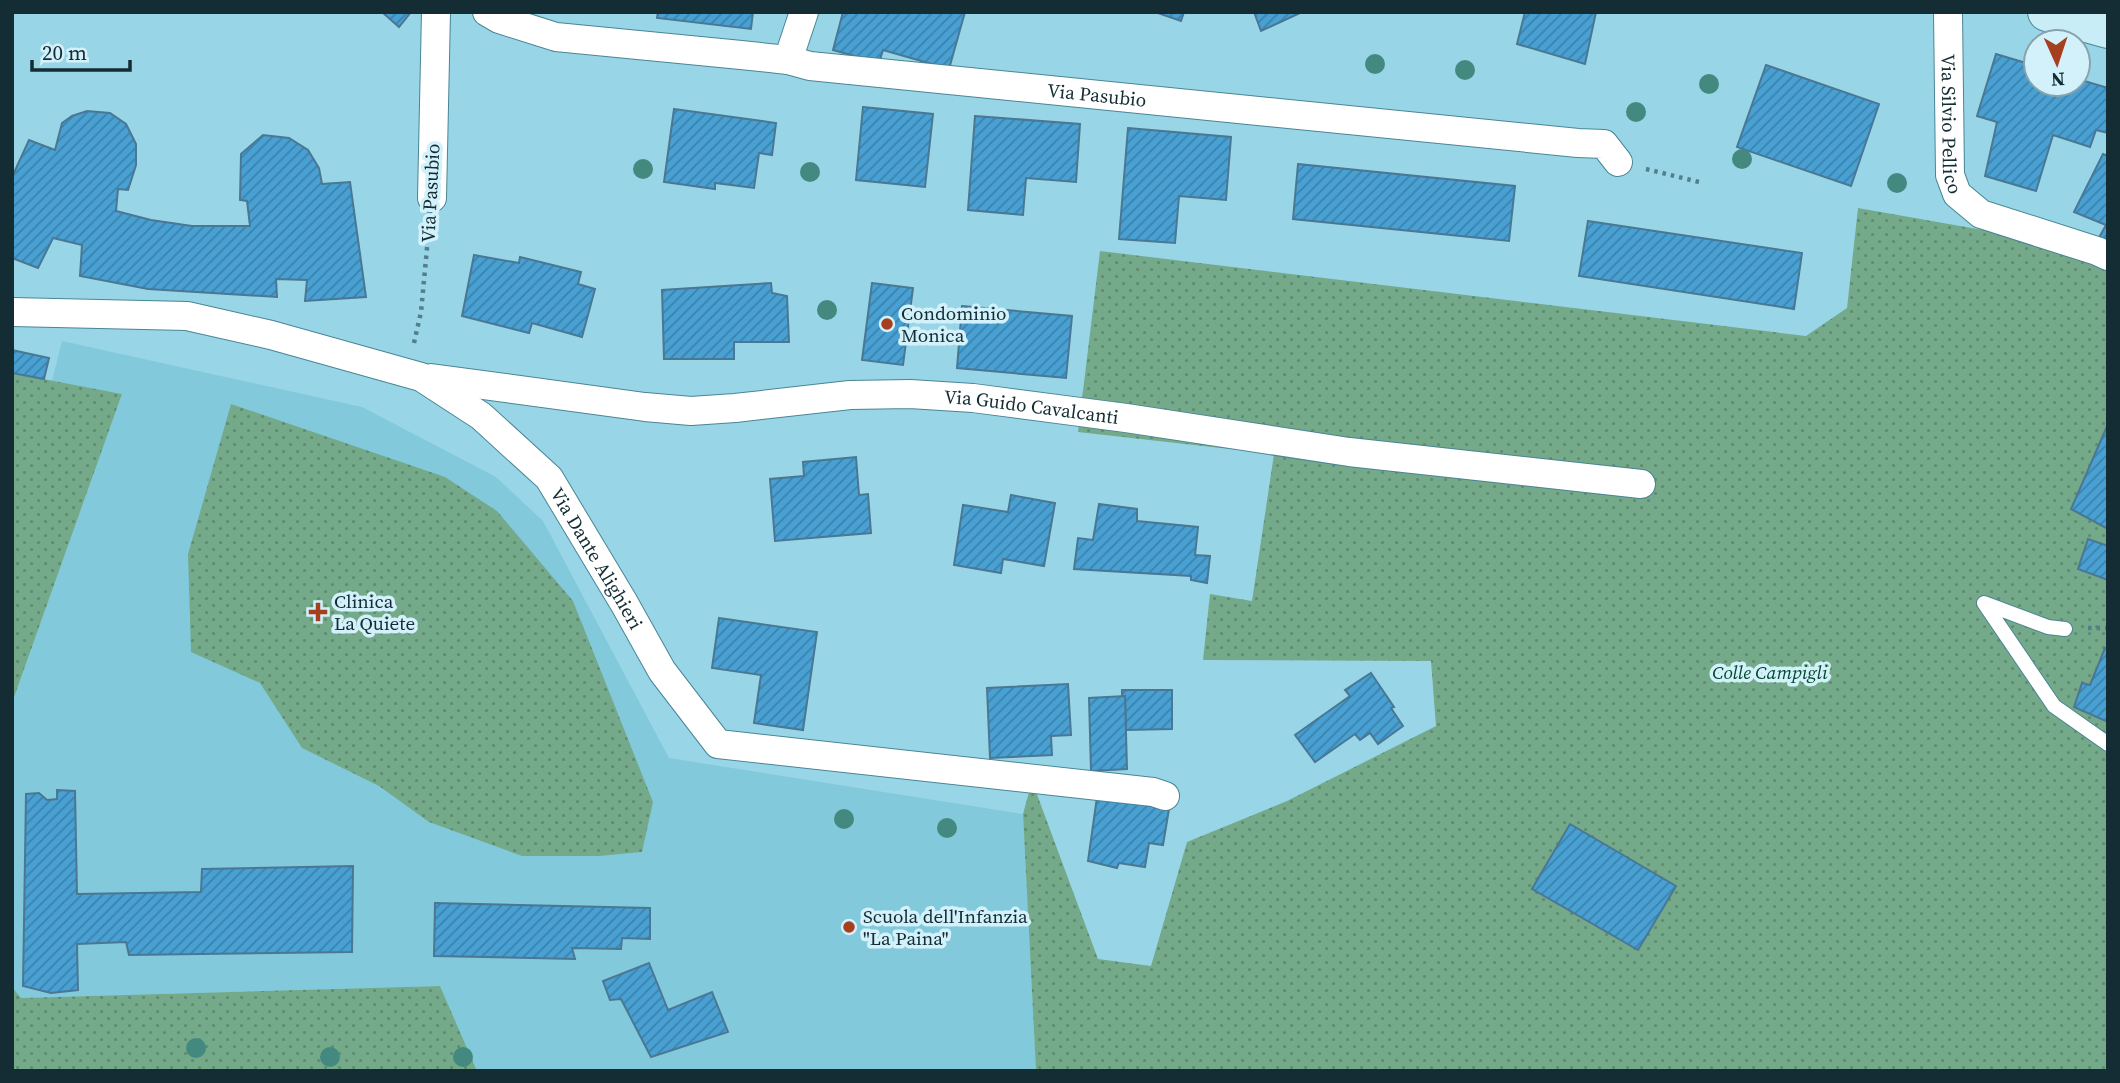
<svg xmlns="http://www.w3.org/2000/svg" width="2120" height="1083" font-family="'Source Serif 4',serif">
<defs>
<pattern id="grass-dots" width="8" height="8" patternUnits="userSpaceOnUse" patternTransform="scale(1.75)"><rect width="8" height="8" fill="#74aa8a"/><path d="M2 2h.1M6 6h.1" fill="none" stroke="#5e8b72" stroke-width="1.8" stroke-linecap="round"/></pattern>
<pattern id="building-hatch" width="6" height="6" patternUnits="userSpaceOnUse" patternTransform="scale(1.75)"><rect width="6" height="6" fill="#48a0d3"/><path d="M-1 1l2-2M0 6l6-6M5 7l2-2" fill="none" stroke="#3b83ac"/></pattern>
</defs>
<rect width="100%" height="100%" fill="#98d6e7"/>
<!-- built -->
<polygon fill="#82c9dc" points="62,341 362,407 496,477 543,521 669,758 1023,814 1036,1071 477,1071 440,986 21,998 12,987 12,703 122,394 52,381"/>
<!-- grass -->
<g fill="url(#grass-dots)">
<polygon points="1858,208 2108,252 2108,1071 1036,1071 1023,814 1032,781 1098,959 1151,966 1187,842 1287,801 1436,726 1431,661 1203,660 1210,594 1252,601 1274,454 1078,432 1100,251 1806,336 1847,308"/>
<polygon points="12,373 122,394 12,703"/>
<polygon points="231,404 445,477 497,511 573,601 653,802 642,852 599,856 522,856 429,822 379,786 302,748 260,683 191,652 188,554"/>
<polygon points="440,986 477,1071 12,1071 12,987 21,998"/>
</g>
<!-- building -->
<g fill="url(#building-hatch)" stroke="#4a7793" stroke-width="2">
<polygon points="382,12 411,12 399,27"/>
<polygon points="658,12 753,12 751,29 657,18"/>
<polygon points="843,12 965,12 949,69 883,50 879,63 833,50"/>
<polygon points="1155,12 1184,12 1181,21"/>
<polygon points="1254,12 1302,12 1261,31"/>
<polygon points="1525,12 1596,12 1585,64 1517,44"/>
<polygon points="1996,54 2036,66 2036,84 2078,84 2078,79 2108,88 2108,133 2096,130 2090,147 2053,135 2036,191 1985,176 1997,122 1977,116"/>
<polygon points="1766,65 1879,104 1851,186 1737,147"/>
<polygon points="863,107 933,114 925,187 856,180"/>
<polygon points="674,109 776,123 772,155 759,153 754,188 715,183 715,189 664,182"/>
<polygon points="87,111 110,113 126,124 136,144 136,165 128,190 118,189 116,211 151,220 192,226 250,226 247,201 240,200 241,154 263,135 289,138 308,150 319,168 322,184 350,182 366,297 305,301 307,280 276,279 277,297 148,289 80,276 82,245 53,238 38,268 12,258 12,177 29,140 55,150 62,123 72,116"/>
<polygon points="975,116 1080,124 1076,182 1026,178 1023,215 968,210"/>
<polygon points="1128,128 1231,137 1226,200 1179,196 1175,243 1119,239"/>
<polygon points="2103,154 2108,156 2108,249 2096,243 2106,225 2074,212"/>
<polygon points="1298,164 1515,186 1509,241 1293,219"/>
<polygon points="1588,221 1802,253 1794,309 1579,276"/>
<polygon points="474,255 519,263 520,257 581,272 578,284 595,289 582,337 532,323 529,333 462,316"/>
<polygon points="771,283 772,293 787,296 789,342 734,342 734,359 664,359 662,290"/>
<polygon points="872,283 913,288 903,365 862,360"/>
<polygon points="962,306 1072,316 1066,378 957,368"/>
<polygon points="12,350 49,358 44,379 12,373"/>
<polygon points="2108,424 2108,529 2071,509"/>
<polygon points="856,457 859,495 868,494 871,533 775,541 770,479 804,476 803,462"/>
<polygon points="1011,495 1055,503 1044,566 1003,559 1001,573 954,565 963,505 1008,512"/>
<polygon points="1099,504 1137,509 1137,521 1198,527 1195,555 1210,556 1207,583 1191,580 1191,576 1074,569 1078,538 1093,540"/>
<polygon points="2088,539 2108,546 2108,580 2078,569"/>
<polygon points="719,618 817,632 803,730 754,723 761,675 712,668"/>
<polygon points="2105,648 2108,649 2108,722 2074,707 2082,683 2090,685"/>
<polygon points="1371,673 1394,707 1391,708 1403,726 1378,744 1370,733 1360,740 1355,734 1315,762 1295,735 1350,696 1345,690"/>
<polygon points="1068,684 1071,735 1051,736 1052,755 990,758 987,688"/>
<polygon points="1122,690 1172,690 1172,729 1126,730 1125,696 1122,697"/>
<polygon points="1125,696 1127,769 1091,771 1089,698"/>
<polygon points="57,790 75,791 77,894 201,892 202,869 353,866 352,952 129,955 126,942 77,944 78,990 51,993 23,986 26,794 39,793 47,800 57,799"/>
<polygon points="1097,797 1169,809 1163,845 1149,843 1145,867 1119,863 1117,868 1088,861"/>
<polygon points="1570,824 1676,886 1638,950 1532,889"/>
<polygon points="435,903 650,908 650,939 622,938 621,949 572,948 575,959 434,956"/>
<polygon points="649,963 668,1010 712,992 728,1032 651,1057 621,999 610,1000 603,981"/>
</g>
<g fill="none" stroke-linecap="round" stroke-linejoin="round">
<defs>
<polyline id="lane" points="2065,629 2048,627 1984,603 2054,706 2108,744"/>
<g id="street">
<path id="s1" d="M487 12 499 19 556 37 741 55 788 60 810 66 1578 143 1604 144 1618 162"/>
<path id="s2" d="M1948 12 1950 175 1957 194 1981 214 2097 251 2108 256"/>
<polyline points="788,60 804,12"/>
<polyline points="432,198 436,12"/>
<path id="s3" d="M12 312 187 316 271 335 421 377 481 416 549 478 624 603 662 671 718 744 1153 792 1165 796"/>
<path id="s4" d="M431 378 645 407 691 411 735 408 850 395 910 394 973 398 1126 418 1349 452 1641 484"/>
</g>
<polyline id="secondary" points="2047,12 2108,29"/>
</defs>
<!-- lane casing -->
<use href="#lane" stroke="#498595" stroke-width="16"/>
<!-- street casing -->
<use href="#street" stroke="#498595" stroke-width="30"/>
<!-- secondary casing -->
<use href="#secondary" stroke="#498595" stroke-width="40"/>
<!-- path -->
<g stroke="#537e8a" stroke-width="4.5" stroke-dasharray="3.5 5" stroke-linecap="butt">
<polyline points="1646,169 1699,182"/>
<polyline points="414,343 421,312 429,227"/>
<polyline points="2088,628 2108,628"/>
</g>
<!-- lane -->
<use href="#lane" stroke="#fff" stroke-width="14"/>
<!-- street -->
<use href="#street" stroke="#fff" stroke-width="28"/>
<!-- secondary -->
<use href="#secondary" stroke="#c8edf6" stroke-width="38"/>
</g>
<!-- trees -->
<g fill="#448980">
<circle cx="1375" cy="64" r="10"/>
<circle cx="1465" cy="70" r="10"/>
<circle cx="1709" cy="84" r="10"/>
<circle cx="1636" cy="112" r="10"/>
<circle cx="1742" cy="159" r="10"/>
<circle cx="643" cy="169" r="10"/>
<circle cx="810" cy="172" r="10"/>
<circle cx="1897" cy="183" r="10"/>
<circle cx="827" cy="310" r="10"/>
<circle cx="844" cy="819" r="10"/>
<circle cx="947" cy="828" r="10"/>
<circle cx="196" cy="1048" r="10"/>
<circle cx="330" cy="1057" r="10"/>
<circle cx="463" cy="1057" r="10"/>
</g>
<!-- markers -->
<g fill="#a63f1e" stroke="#d3f1fa" stroke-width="2.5">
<circle cx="887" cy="324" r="7"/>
<path d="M314.5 601.5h7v7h7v7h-7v7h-7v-7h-7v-7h7z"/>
<circle cx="849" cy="927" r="7"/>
</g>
<g text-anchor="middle" stroke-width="7" stroke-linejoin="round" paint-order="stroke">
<!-- street labels -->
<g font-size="19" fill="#142d34" stroke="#d3f1fa">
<text dy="7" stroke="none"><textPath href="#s1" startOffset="618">Via Pasubio</textPath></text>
<text dy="7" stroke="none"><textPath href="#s2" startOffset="112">Via Silvio Pellico</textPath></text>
<text transform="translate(430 193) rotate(-87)" y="7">Via Pasubio</text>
<text dy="7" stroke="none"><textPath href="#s4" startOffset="604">Via Guido Cavalcanti</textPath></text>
<text dy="7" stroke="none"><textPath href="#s3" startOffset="674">Via Dante Alighieri</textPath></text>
</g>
<!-- poi labels -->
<g font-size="19" fill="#142d34" stroke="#d3f1fa" text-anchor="start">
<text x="901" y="320">Condominio<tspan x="901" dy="22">Monica</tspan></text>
<text x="334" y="608">Clinica<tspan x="334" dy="22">La Quiete</tspan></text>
<text x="863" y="923">Scuola dell'Infanzia<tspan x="863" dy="22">"La Paina"</tspan></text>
</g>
<!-- park labels -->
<g font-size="19" font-style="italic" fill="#004a2b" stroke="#d3f1fa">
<text x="1770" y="679">Colle Campigli</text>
</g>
</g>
<!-- border -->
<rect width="2120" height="1083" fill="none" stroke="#142d34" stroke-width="28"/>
<!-- north arrow -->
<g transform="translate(2057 63) rotate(177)"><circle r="33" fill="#d3f1fa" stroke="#87a3ab" stroke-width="2"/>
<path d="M0-5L12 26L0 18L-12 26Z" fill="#a63f1e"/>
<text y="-10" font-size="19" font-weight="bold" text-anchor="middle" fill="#142d34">N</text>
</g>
<!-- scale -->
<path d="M32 60v10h98v-10" fill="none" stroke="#142d34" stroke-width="3.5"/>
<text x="42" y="60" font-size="21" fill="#142d34" stroke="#d3f1fa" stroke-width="5" paint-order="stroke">20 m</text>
</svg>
